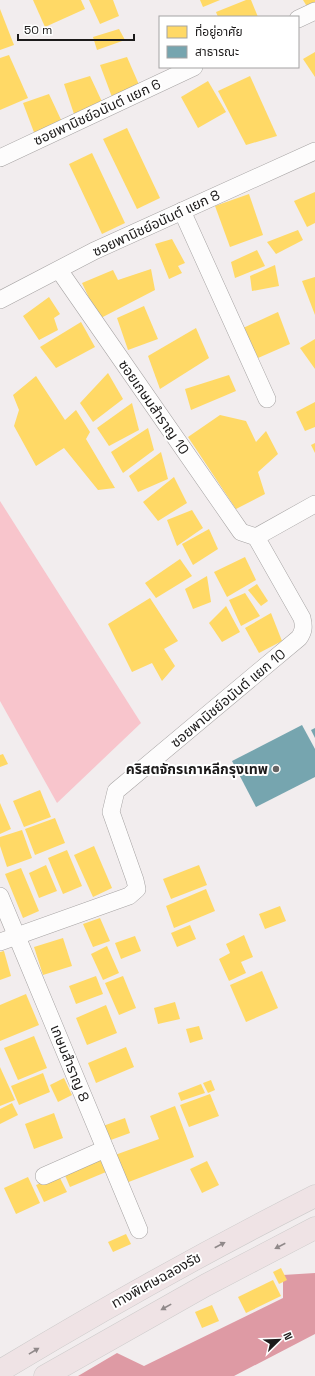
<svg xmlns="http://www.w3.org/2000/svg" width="315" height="1376" font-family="'Space Grotesk','Noto Sans Thai',sans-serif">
<rect width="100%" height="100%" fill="#f2edee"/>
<!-- green -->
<polygon fill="#f8c5cc" points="0,501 141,723 57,803 0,701"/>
<!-- water -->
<polygon fill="#de9aa4" points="315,1273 315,1334 234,1376 78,1376 117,1353 144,1366 283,1298 283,1275"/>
<!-- homes -->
<g fill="#ffd966">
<polygon points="33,0 81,0 85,9 45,27"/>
<polygon points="89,0 113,0 119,16 100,24"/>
<polygon points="200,0 220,0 203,7"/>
<polygon points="246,0 251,0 258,17 218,17 216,12"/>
<polygon points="303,0 315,0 315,5 308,8"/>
<polygon points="0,9 14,45 0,50"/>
<polygon points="119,29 125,40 97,50 93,37"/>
<polygon points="315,52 315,77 303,59"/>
<polygon points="9,55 28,98 0,110 0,58"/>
<polygon points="127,57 140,87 112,97 100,65"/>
<polygon points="90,76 104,106 75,117 64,84"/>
<polygon points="250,76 277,136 246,145 218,91"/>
<polygon points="208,81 226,112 198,128 181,97"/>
<polygon points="49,94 63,124 35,135 23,103"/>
<polygon points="127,128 160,198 137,209 103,139"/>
<polygon points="92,153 125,223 102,234 69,164"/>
<polygon points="315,192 315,223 307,227 294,201"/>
<polygon points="249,194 263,235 230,247 215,206"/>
<polygon points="298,230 303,240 276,254 267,242"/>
<polygon points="172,239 185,263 178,266 182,273 169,279 155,244"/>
<polygon points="257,250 265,266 235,278 231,262"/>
<polygon points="275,265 279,286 252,291 250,276"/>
<polygon points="151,269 155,290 99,319 82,283 113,270 118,280"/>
<polygon points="315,277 315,315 302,281"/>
<polygon points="49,297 60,314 54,318 58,330 39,340 23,316"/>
<polygon points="144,306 158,339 128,350 117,318"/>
<polygon points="278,312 290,344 258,358 241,329"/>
<polygon points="81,322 95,347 56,368 40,347"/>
<polygon points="196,328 209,358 160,389 148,356"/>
<polygon points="315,339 315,369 300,348"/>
<polygon points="108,373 123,399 93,422 80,403"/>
<polygon points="229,375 236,391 191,410 185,389"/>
<polygon points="36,376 65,420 76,410 90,432 86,439 115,488 98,490 64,448 36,466 14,426 19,410 13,395"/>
<polygon points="315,402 315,427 305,431 296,412"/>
<polygon points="132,403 139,430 109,446 97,428"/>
<polygon points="220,415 246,421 256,442 266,431 278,454 258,472 265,494 236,509 188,437"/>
<polygon points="148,428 154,450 123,473 111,452"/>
<polygon points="315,443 315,453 311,445"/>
<polygon points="161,452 168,479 138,492 129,476"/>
<polygon points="174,477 187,503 158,521 143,502"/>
<polygon points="192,510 203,528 177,546 167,520"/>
<polygon points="209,529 218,549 193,565 182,544"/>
<polygon points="245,557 256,580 227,597 214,572"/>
<polygon points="180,559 192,576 156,598 145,583"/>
<polygon points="207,576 211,602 193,609 185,589"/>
<polygon points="257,584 268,601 261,606 248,590"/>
<polygon points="245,593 260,616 241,626 229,600"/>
<polygon points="150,598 178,641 164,649 175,666 162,681 152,663 132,672 108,624"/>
<polygon points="226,606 240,632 222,642 209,623"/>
<polygon points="271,613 282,641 259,653 245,628"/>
<polygon points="3,754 8,764 0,767 0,755"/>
<polygon points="40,790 51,817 24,827 13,801"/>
<polygon points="0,803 11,829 0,834"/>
<polygon points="55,818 65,843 35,855 25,829"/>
<polygon points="22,830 32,858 7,867 0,846 0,837"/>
<polygon points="94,846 112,888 93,897 74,855"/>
<polygon points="67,850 82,886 63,894 48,858"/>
<polygon points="46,865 57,891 39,898 29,873"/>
<polygon points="199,865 207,885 171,899 163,879"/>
<polygon points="21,868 39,911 23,918 5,874"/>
<polygon points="206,889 215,911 174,928 166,906"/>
<polygon points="280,906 286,921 265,929 259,914"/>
<polygon points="100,918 110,941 93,947 83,924"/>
<polygon points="190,925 196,939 177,947 171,933"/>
<polygon points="244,935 253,957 241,962 246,973 229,981 219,959 230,953 226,944"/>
<polygon points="135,936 141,951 121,959 115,943"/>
<polygon points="63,938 72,966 43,975 34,947"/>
<polygon points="107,946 119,973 103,980 91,954"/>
<polygon points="4,951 11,976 0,980 0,952"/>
<polygon points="262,971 278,1008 246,1022 230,985"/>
<polygon points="96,976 103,994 76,1004 69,986"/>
<polygon points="123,976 136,1008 119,1015 105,983"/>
<polygon points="26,994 39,1025 0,1041 0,1005"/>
<polygon points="175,1002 180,1019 158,1024 154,1008"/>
<polygon points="106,1005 117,1033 87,1045 76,1018"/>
<polygon points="199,1026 203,1039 190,1043 186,1029"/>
<polygon points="34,1036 47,1068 18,1080 4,1048"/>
<polygon points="126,1047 134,1067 96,1083 88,1063"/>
<polygon points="0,1067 15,1100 0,1106"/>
<polygon points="43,1073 50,1092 19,1105 11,1086"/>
<polygon points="64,1078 72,1095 58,1102 50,1085"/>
<polygon points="211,1080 215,1090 208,1093 203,1083"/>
<polygon points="201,1084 205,1093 181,1101 178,1093"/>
<polygon points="210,1094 219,1116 189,1127 180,1105"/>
<polygon points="12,1103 18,1115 0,1124 0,1109"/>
<polygon points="175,1106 194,1157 126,1183 115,1155 159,1139 150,1116"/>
<polygon points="54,1113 63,1138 34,1149 25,1124"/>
<polygon points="125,1118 130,1133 108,1141 103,1126"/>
<polygon points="100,1158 106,1172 70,1187 64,1173"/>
<polygon points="207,1161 219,1185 202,1193 190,1169"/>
<polygon points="59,1176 67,1192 44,1202 36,1185"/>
<polygon points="28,1177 40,1203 16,1214 4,1188"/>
<polygon points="126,1234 131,1244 113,1252 108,1242"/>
<polygon points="281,1268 287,1280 279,1284 273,1272"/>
<polygon points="273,1280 281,1296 246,1313 238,1297"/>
<polygon points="212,1305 219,1321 202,1328 195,1312"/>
</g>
<!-- public -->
<g fill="#76a5af">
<polygon points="302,725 315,749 315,777 256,807 232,761"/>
<polygon points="315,728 315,738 311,730"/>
</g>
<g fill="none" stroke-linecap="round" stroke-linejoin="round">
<defs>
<g id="street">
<polyline points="298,19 315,11"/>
<polyline points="0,158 194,67"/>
<polyline points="182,211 267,399"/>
<polyline points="59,270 241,532 256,537"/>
<polyline points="0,300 94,251 315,151"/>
<polyline points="0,896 139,1230"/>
<path d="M0 942 129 896 137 889 135 880 111 812 116 791 299 638C304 631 304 626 302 618L256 537 315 504"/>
<polyline points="44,1176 105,1149"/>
</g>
<g id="highway">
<path d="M0 1371C103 1309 208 1250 315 1196"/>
<polyline points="45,1376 206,1285 315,1228"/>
</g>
</defs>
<!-- street casing -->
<use href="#street" stroke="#a6a3a3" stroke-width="18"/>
<!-- highway casing -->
<use href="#highway" stroke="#cdcbcb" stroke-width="23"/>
<!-- street -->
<use href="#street" stroke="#fdfcfc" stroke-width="17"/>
<!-- highway -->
<use href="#highway" stroke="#efe3e5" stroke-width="22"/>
</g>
<!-- one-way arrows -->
<defs><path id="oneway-solid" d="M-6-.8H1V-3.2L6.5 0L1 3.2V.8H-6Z"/></defs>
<g fill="#90898a">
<use href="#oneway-solid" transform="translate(220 1245) rotate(-28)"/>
<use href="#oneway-solid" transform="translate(280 1246) rotate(153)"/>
<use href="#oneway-solid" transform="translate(166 1307) rotate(151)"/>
<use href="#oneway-solid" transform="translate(34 1351) rotate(-31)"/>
</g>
<!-- markers -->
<circle fill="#676464" stroke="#fff" stroke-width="1.5" cx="276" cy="769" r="4"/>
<g text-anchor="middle" stroke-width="4" stroke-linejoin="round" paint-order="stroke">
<!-- street labels -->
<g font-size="14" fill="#1c1a1a" stroke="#fff">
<text transform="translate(97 112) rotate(-25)" y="5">ซอยพานิชย์อนันต์ แยก 6</text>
<text transform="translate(156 223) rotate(-25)" y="5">ซอยพานิชย์อนันต์ แยก 8</text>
<text transform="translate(154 407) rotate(55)" y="5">ซอยเกษมสำราญ 10</text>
<text transform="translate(228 698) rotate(-40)" y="5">ซอยพานิชย์อนันต์ แยก 10</text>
<text transform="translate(70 1063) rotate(68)" y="5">เกษมสำราญ 8</text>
<text transform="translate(156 1280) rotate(-29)" y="5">ทางพิเศษฉลองรัช</text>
</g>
<!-- poi labels -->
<g font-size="14" font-weight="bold" fill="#1c1a1a" stroke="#fff" text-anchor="end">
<text x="268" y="774">คริสตจักรเกาหลีกรุงเทพ</text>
</g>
</g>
<!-- legend -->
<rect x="159" y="16" width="140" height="52" fill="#ffffff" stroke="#a4a3a3"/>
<rect x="167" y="26" width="20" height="12" fill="#ffd966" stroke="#a4a3a3"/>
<text x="195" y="36" font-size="12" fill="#1c1a1a">ที่อยู่อาศัย</text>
<rect x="167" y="46" width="20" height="12" fill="#76a5af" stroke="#a4a3a3"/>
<text x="195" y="56" font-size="12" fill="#1c1a1a">สาธารณะ</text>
<!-- north arrow -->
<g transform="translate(279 1340) rotate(67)" stroke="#ffffff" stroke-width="3" paint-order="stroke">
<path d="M0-3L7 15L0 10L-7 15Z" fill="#1c1a1a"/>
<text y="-6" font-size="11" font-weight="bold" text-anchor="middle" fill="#1c1a1a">N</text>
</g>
<!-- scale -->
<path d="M18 34v6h116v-6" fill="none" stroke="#1c1a1a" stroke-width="2"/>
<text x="24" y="34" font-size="12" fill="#1c1a1a" stroke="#ffffff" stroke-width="3" paint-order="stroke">50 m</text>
</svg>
